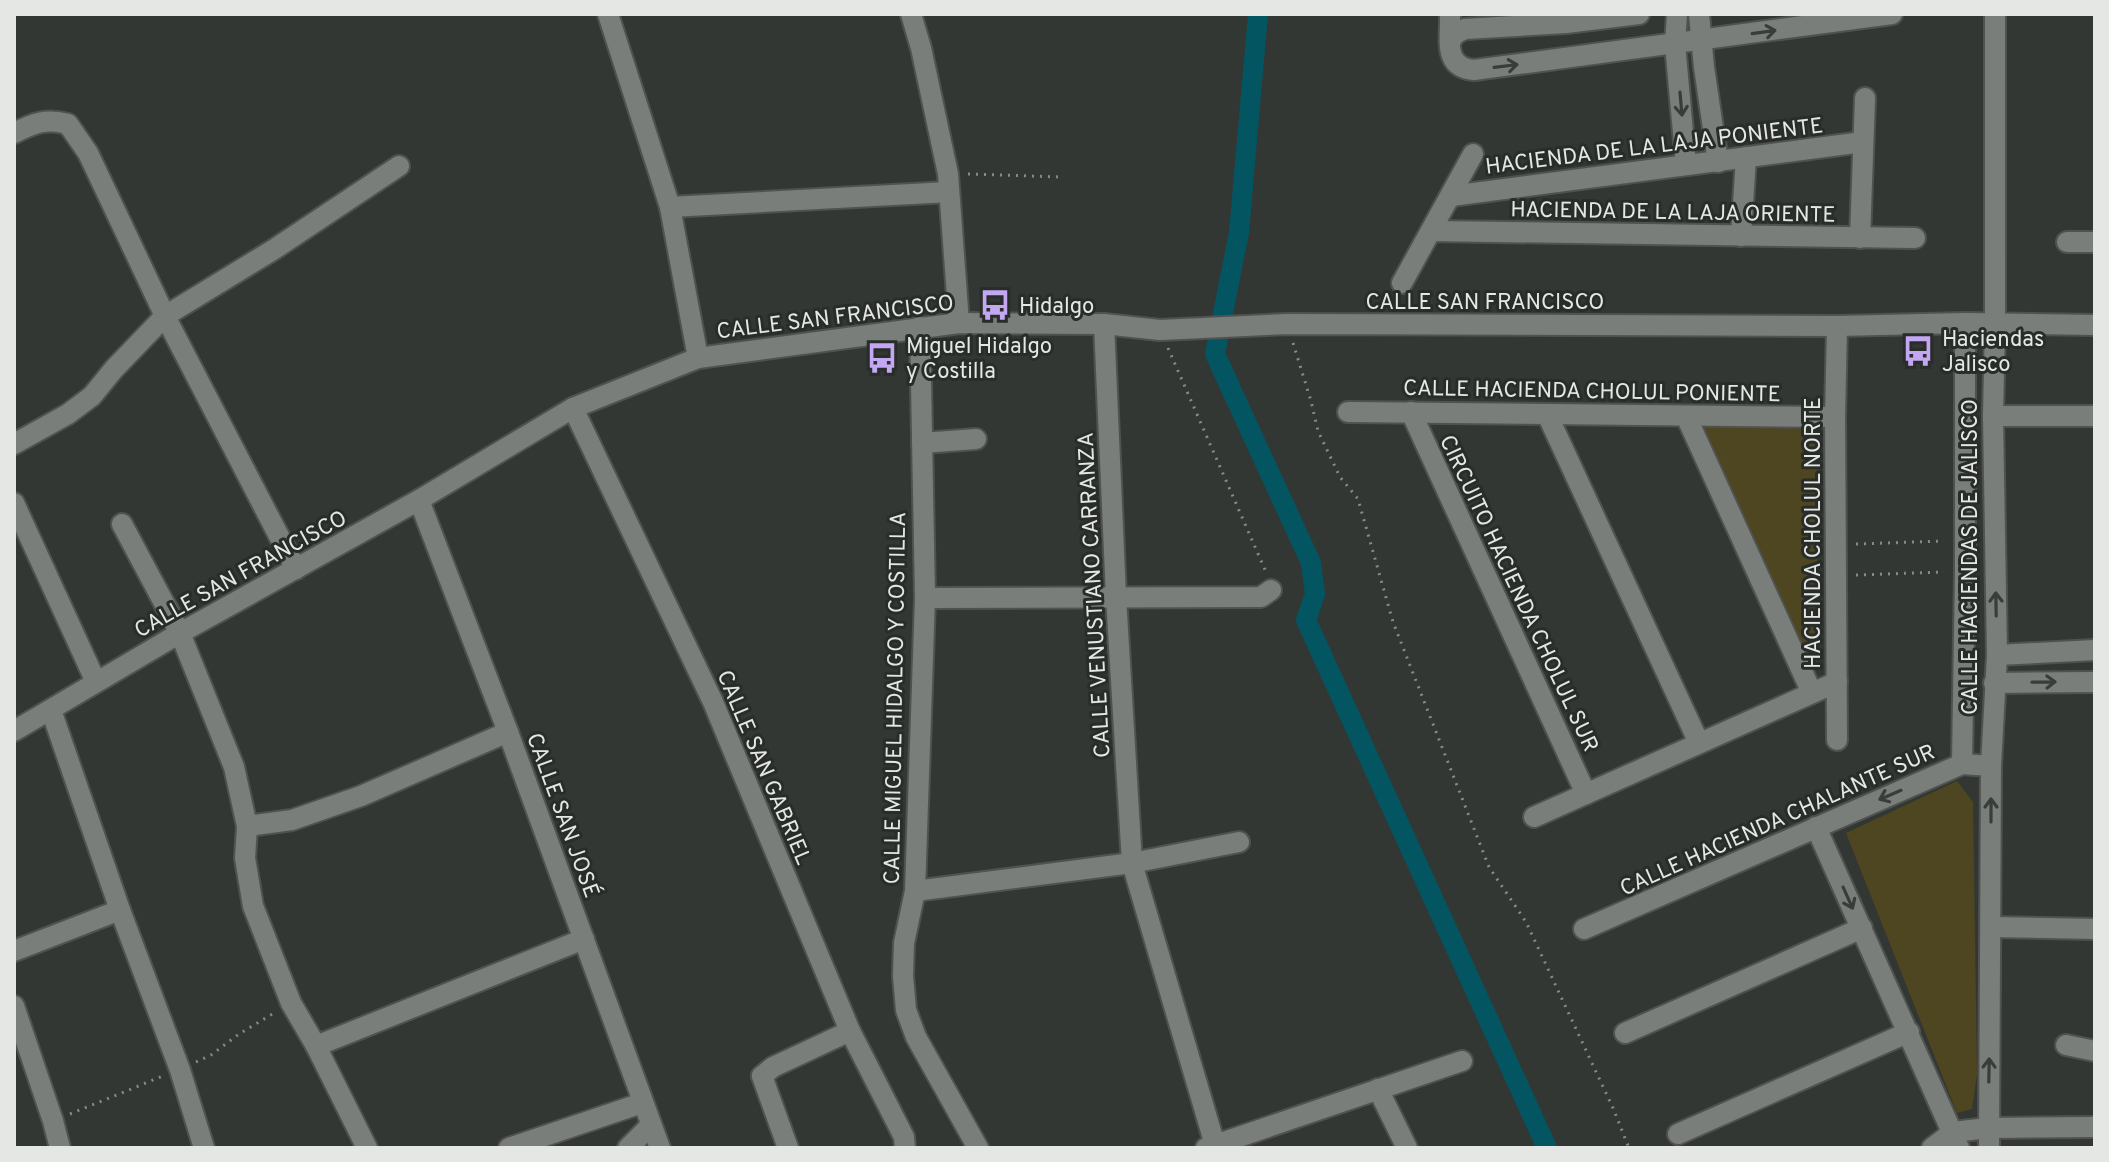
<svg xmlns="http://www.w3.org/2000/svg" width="2109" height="1162" font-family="Overpass,sans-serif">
<rect width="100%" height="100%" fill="#333734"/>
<!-- green -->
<g fill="#4e4521">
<polygon points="1714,423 1818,426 1817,664 1809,670 1702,429"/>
<polygon points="1957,781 1973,802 1977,1074 1972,1109 1957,1113 1846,833"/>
</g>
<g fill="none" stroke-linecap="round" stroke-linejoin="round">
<!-- canal -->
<polyline stroke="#045562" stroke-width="20" points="1258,14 1239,232 1215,354 1311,563 1315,594 1306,620 1547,1148"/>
<defs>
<g id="minor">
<polyline points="608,14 670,207 698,358"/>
<polyline points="911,14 921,48 948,174 959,323"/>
<path d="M1450 14C1451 38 1442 67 1474 70L1892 14"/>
<polyline points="1677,14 1675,44 1686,165"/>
<polyline points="1699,14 1704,67 1718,162"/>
<polyline points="1451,40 1456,33 1465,29 1566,23 1639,14"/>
<path d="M14 133C34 123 46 118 68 124L88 153 165 316 296 569"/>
<polyline points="1451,196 1863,142"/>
<polyline points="670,207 949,192"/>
<polyline points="1431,231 1915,238"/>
<polyline points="1741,236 1746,157"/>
<polyline points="1860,238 1865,98"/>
<polyline points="2067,242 2095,242"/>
<polyline points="1402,283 1473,154"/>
<polyline points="1104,324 1116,597 1132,863 1215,1145"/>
<polyline points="1837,326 1835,417 1837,740"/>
<polyline points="920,327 925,598 915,891 904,943 903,976 906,1010 916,1037 978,1148"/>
<polyline points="573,408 713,702 850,1031 904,1137 905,1148"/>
<polyline points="1348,412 1835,417"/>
<polyline points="1411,412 1586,794"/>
<polyline points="1547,414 1699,743"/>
<polyline points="1686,416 1812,693"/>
<polyline points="1993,416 2095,416"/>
<polyline points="922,443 976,439"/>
<polyline points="14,444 68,414 92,396 114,369 165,316 273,250 399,166"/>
<polyline points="419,500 508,732 660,1148"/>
<polyline points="14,503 96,682"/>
<polyline points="122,524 180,633 234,767 247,826 245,858 253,906 291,1003 316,1046 367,1148"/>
<polyline points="925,598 1261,597 1271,590"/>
<polyline points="1997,655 2095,650"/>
<polyline points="1994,683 2095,682"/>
<polyline points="51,710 120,910 180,1070 204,1148"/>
<polyline points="14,731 180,633 419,500 573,408 698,358 959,323 1104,324 1160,330 1287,324 1837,326 1965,323 2095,325"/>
<polyline points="1962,764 1965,571 1965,323"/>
<polyline points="1534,817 1837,682"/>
<polyline points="247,826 292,820 361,796 508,732"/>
<polyline points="1816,827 1959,1148"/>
<polyline points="915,891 1132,863 1239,842"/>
<polyline points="1991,927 2095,929"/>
<polyline points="1584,929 1962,764 1991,766"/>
<polyline points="14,951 120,910"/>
<polyline points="14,1006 53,1121 60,1148"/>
<polyline points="1625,1033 1862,928"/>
<polyline points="2066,1045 2095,1051"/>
<polyline points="316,1046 584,939"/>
<polyline points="1378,1089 1407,1148"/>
<polyline points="1678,1134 1909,1032"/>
<polyline points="509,1148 642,1103"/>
<polyline points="628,1148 651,1125"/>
<polyline points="788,1148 762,1076 773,1067 850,1031"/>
<polyline points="1206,1148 1462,1061"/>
<polyline points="1932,1148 1953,1132 1988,1128 2095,1127"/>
<polyline points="1989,1148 1991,766 1997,655 1993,416 1995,325 1995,14"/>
</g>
</defs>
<!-- minor casing -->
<use href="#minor" stroke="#505250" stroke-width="24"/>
<!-- path -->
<g stroke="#878a88" stroke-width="3" stroke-dasharray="2 6" stroke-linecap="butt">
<polyline points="968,174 1061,177"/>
<polyline points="1293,343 1311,401 1318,431 1340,477 1358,499 1393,622 1489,867 1526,922 1613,1108 1629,1148"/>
<polyline points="1168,348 1266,572"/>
<polyline points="1856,544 1944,541"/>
<polyline points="1856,575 1944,572"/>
<polyline points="196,1062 211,1055 239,1034 274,1013"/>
<polyline points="70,1114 163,1076"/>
</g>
<!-- minor -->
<use href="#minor" stroke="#7a7e7b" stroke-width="20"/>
</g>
<!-- one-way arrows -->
<defs><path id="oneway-shaft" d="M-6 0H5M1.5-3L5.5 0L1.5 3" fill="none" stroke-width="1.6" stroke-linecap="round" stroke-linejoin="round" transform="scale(2)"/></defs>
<g stroke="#393d3a">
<use href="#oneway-shaft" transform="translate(1764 32) rotate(-8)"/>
<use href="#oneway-shaft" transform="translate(1506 66) rotate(-7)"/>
<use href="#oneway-shaft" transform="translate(1681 104) rotate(85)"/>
<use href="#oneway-shaft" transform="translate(1996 604) rotate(-91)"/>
<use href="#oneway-shaft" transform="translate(2044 682) rotate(-1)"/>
<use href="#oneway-shaft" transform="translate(1890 795) rotate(157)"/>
<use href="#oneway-shaft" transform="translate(1991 810) rotate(-90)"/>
<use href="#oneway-shaft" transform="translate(1848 898) rotate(66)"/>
<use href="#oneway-shaft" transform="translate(1989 1070) rotate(-89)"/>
</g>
<!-- icons -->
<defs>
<symbol id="bus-bare" viewBox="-9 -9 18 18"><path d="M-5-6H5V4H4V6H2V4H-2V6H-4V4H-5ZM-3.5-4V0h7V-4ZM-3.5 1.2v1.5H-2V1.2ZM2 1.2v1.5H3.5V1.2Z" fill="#c3a7f2" stroke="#292d2a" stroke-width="2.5" paint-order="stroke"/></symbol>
</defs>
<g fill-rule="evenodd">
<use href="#bus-bare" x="973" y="283" width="44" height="44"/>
<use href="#bus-bare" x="1896" y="329" width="44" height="44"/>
<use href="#bus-bare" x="860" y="336" width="44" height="44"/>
</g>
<g text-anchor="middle" stroke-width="6" stroke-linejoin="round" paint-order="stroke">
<!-- street labels -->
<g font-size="22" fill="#e5e7e5" stroke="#292d2a">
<text transform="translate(1654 145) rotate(-7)" y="8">HACIENDA DE LA LAJA PONIENTE</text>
<text transform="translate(1673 211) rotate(1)" y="8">HACIENDA DE LA LAJA ORIENTE</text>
<text x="1485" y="309">CALLE SAN FRANCISCO</text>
<text transform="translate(835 316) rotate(-7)" y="8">CALLE SAN FRANCISCO</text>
<text transform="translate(1592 390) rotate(1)" y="8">CALLE HACIENDA CHOLUL PONIENTE</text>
<text transform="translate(1812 533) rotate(-90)" y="8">HACIENDA CHOLUL NORTE</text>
<text transform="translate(1969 557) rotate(-90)" y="8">CALLE HACIENDAS DE JALISCO</text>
<text transform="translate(240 573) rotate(-29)" y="8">CALLE SAN FRANCISCO</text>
<text transform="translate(1520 593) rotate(65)" y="8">CIRCUITO HACIENDA CHOLUL SUR</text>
<text transform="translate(1093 595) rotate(-93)" y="8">CALLE VENUSTIANO CARRANZA</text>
<text transform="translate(894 698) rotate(-89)" y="8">CALLE MIGUEL HIDALGO Y COSTILLA</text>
<text transform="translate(765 767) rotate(67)" y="8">CALLE SAN GABRIEL</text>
<text transform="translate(564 815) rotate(70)" y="8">CALLE SAN JOSÉ</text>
<text transform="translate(1777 819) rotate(-24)" y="8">CALLE HACIENDA CHALANTE SUR</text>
</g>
<!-- poi labels -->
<g font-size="22" fill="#e5e7e5" stroke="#292d2a" text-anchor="start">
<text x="1019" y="313">Hidalgo</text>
<text x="1942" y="346">Haciendas<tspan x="1942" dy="25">Jalisco</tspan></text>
<text x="906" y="353">Miguel Hidalgo<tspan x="906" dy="25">y Costilla</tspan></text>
</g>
</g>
<!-- border -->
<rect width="2109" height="1162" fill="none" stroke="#e5e7e5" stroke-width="32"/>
</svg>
